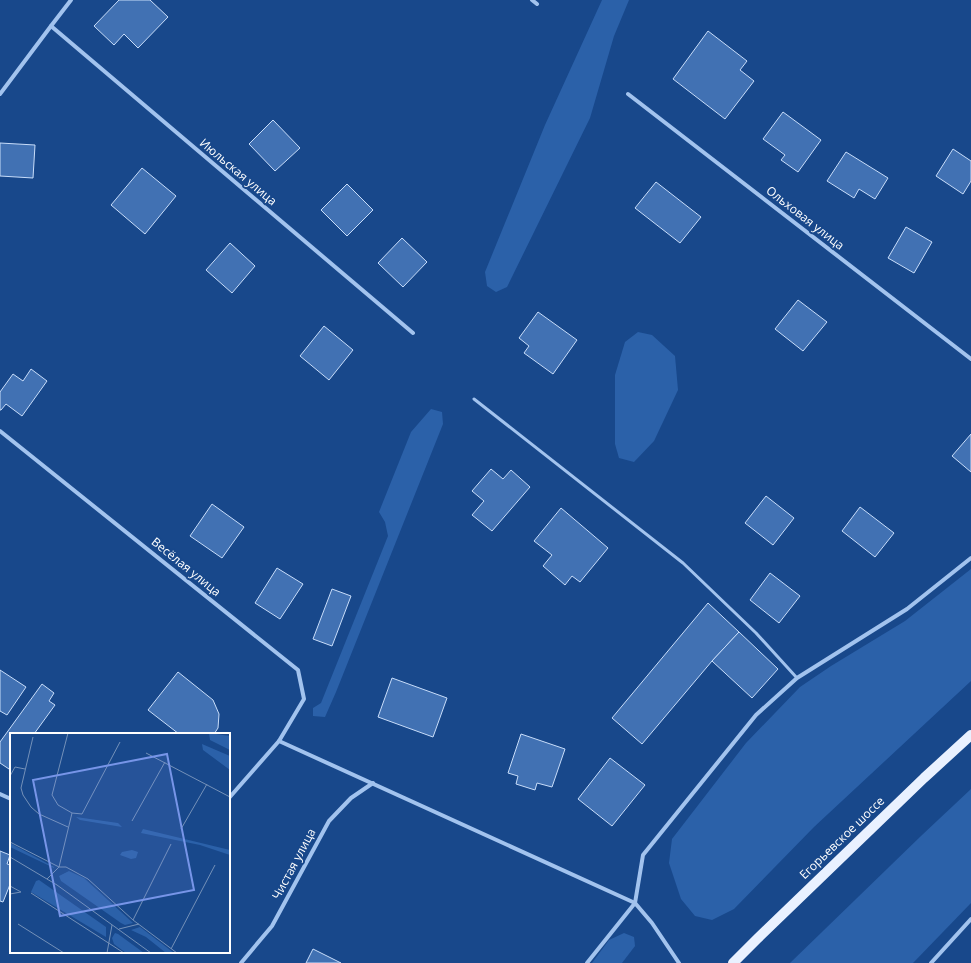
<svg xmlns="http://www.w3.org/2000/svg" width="971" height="963" font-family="'Open Sans',sans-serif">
<rect width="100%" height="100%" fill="#18488b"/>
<!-- green -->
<g fill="#2b61a9">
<polygon points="602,0 629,0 614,36 590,118 507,287 496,292 487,286 485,272 545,125"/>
<polygon points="638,332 652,335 675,356 678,390 654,441 634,462 619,458 615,444 615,375 625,342"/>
<polygon points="431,409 442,412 443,424 336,692 325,717 313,716 313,708 321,703 388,536 385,522 379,512 411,432"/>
<polygon points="971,569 971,681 814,827 734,909 712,920 695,916 681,899 669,863 672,839 746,743 800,687 831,666 905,621"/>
<polygon points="971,789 971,903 913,963 790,963 921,836"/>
<polygon points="624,933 634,937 635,946 622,963 592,963 609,940"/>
</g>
<!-- building -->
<g fill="#4171b3" stroke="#c8ddfa">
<polygon points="119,0 150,0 168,17 138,48 124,34 114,45 94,26"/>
<polygon points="708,31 747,61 740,70 754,81 725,119 673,79"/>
<polygon points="783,112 821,140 798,172 781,160 785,155 763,139"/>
<polygon points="273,120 300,148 275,171 249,144"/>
<polygon points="0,143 35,145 33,178 0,176"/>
<polygon points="953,149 971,161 971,181 963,194 936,176"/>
<polygon points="846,152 888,178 875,199 859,189 854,198 827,181"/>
<polygon points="142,168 176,196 145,234 111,205"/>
<polygon points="656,182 701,217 680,243 635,208"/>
<polygon points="347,184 373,210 347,236 321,210"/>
<polygon points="906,227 932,242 914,273 888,258"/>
<polygon points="402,238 427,262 403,287 378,263"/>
<polygon points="230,243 255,266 232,293 206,270"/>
<polygon points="798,300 827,322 803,351 775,329"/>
<polygon points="538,312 577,340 553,374 524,353 529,346 519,338"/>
<polygon points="324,326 353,350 329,380 300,356"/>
<polygon points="31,369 47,381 22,416 6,404 1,410 0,410 0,392 13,374 23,381"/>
<polygon points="971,434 971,472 952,456"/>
<polygon points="491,469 503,479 511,470 530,487 492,531 472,515 484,501 472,491"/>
<polygon points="766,496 794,518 773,545 745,523"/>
<polygon points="212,504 244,527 222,558 190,536"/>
<polygon points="860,507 894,533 875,557 842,531"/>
<polygon points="561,508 608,548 580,582 572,576 565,585 543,566 552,555 534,541"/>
<polygon points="277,568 303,584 280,619 255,603"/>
<polygon points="770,573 800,596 779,623 750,600"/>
<polygon points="332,589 351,596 332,646 313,639"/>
<polygon points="708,603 739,632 712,661 642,744 612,718"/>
<polygon points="739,632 778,669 752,698 712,661"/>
<polygon points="0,670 26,687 7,715 0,711"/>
<polygon points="178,672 213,700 219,714 218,728 214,734 179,734 148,710"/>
<polygon points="392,678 447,698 433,737 378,717"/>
<polygon points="42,684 54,693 49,701 55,705 34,734 11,734 11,766 9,769 0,763 0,742"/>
<polygon points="521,734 565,749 552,787 537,783 535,790 516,784 518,776 508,773"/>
<polygon points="610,758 645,785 612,826 578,799"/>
<polygon points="0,851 10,855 7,864 11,865 11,882 3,902 0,901"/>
<polygon points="313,949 341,963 306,963"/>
</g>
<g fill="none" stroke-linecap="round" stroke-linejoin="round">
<!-- service -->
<polyline stroke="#a2c3ee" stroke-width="3" points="474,399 683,563 756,633 797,678"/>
<!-- minor -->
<g stroke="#a2c3ee" stroke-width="4">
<polyline points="532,0 537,4"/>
<polyline points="51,26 413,333"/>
<polyline points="0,94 51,26 71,0"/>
<polyline points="628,94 971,359"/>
<polyline points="0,431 298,670 304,699 279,741"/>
<polyline points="0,794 11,799"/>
<polyline points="229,798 279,741 635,903 652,923 679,963"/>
<polyline points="241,963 272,926 329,821 351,798 373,783"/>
<polyline points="587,963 635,903 643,855 756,715 797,678 907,609 971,558"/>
<polyline points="931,963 971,919"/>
</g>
<!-- primary -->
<polyline stroke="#e9f1ff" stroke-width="10" points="733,963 757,939 924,778 971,735"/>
</g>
<g text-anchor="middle" stroke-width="4" stroke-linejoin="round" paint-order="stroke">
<!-- street labels -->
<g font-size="12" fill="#fff" stroke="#18488b">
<text transform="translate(238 172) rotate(40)" y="4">Июльская улица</text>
<text transform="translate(805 218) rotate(38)" y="4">Ольховая улица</text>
<text transform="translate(186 567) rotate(39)" y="4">Весёлая улица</text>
<text transform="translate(842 838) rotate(-44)" y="4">Егорьевское шоссе</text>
<text transform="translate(294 864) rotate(-62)" y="4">Чистая улица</text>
</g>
</g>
<!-- overview -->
<g transform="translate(10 733)">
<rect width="220" height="220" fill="#18488b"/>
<path d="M199 0 220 3V17L200 7ZM192 11 220 23V37L193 17ZM66 84 108 90 112 94 70 87ZM133 96 220 117V122L190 112 131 100ZM0 110 44 134V135L0 114ZM122 117 128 119 126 125 121 126 110 122 112 119ZM59 138 74 145 123 190 115 192 111 190 51 148 49 143ZM29 147 96 194V204L21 159 26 148ZM130 194 164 220H156L136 204 121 197ZM105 200 108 201 134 220H116L104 211 102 205Z" fill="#2b61a9"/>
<path fill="none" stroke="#7491b9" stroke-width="1" d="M23 4 11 55 13 62 21 74 29 81 58 94M136 20 220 64M0 43 5 34 15 36M62 80 72 81 110 9M122 88 155 29M171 96 197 51M0 109 49 134H56L78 146 123 187 167 220M0 124 47 152 141 220M37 146 49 134 62 80 48 72 42 62 58 0M0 153 11 159 0 161M21 160 114 220M123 187 161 111M8 191 54 220M109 196 129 191M161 216 205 132M97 220 102 192"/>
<path fill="#7795e8" fill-opacity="0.15" stroke="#7795e8" stroke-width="2" d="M157 21 184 157 50 183 23 47Z"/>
<rect width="220" height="220" fill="none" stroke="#fff" stroke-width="2"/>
</g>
</svg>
